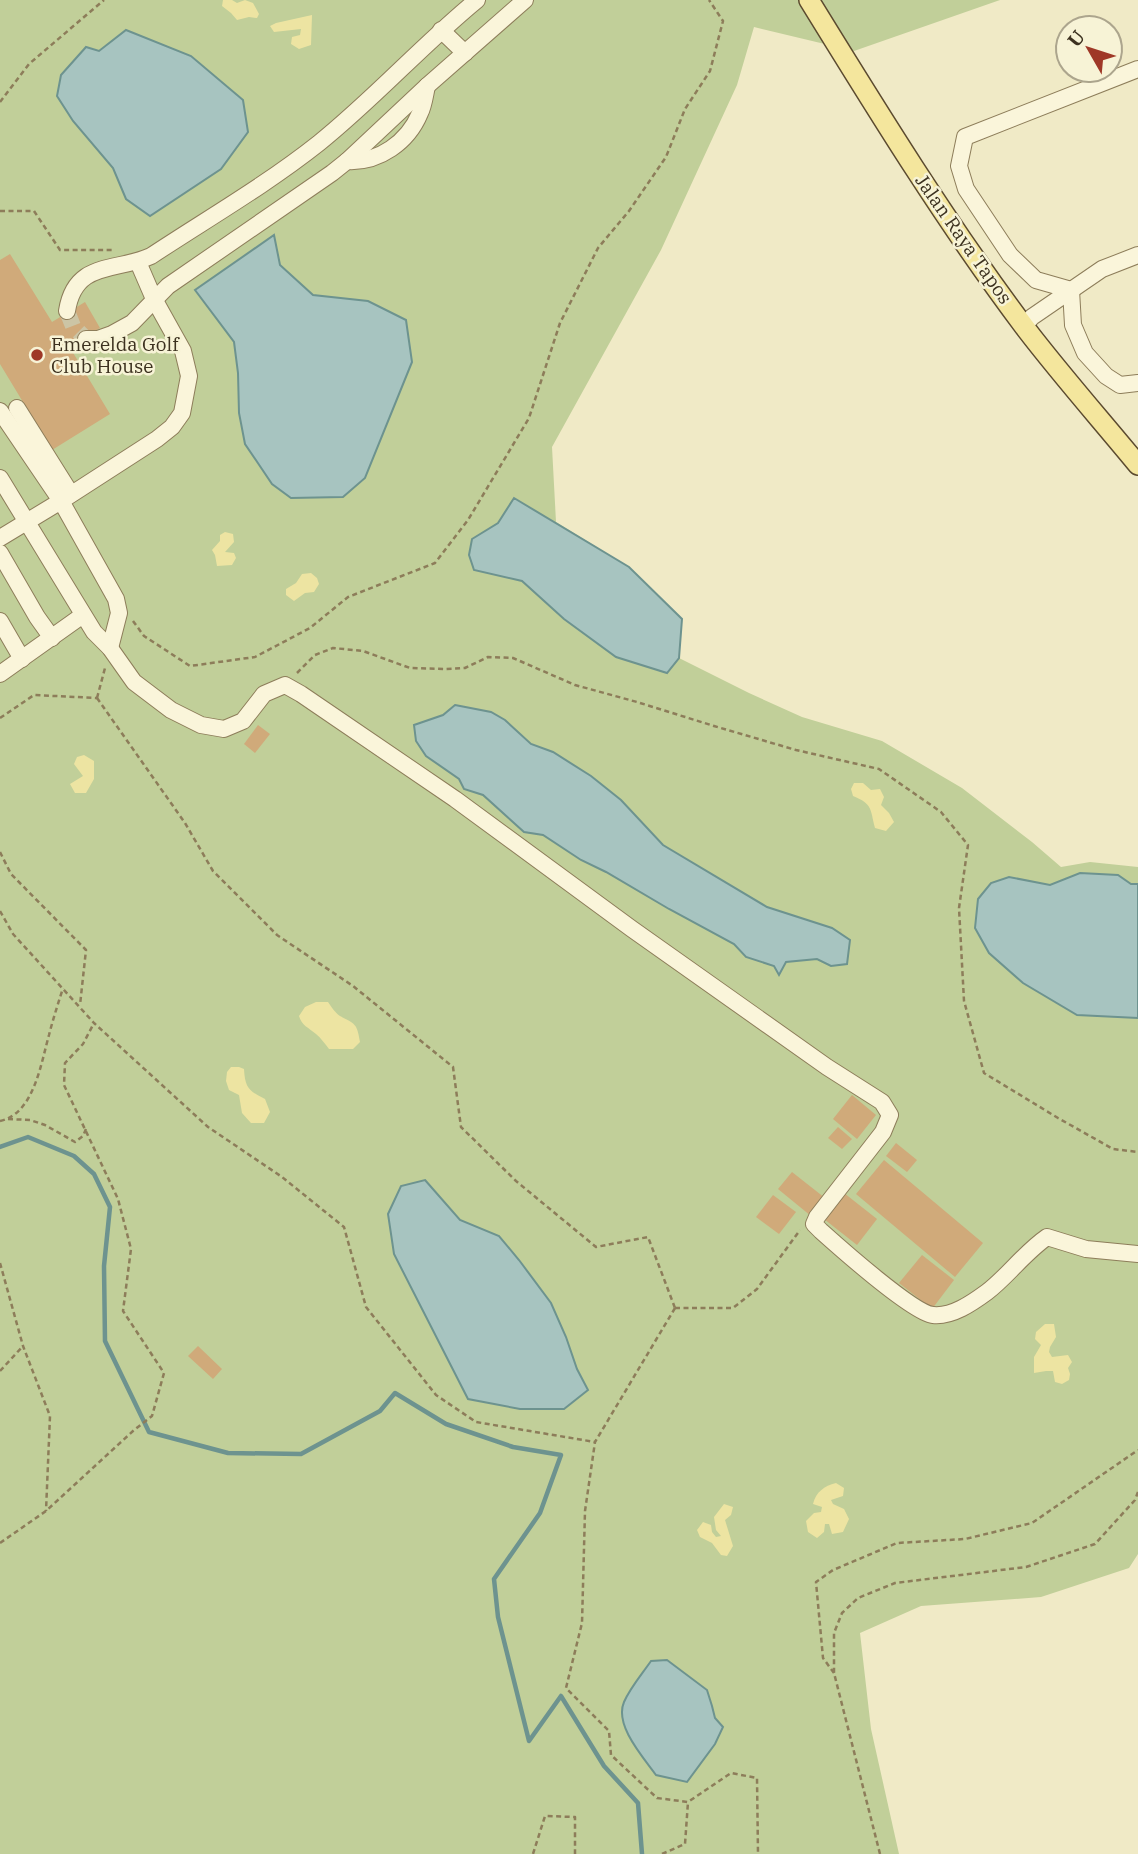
<svg xmlns="http://www.w3.org/2000/svg" width="1138" height="1854" font-family="'IBM Plex Serif',serif">
<rect width="100%" height="100%" fill="#f0eac6"/>
<!-- green -->
<polygon fill="#c1cf99" points="0,0 1000,0 854,51 754,27 737,85 661,250 552,447 556,522 629,567 682,619 679,658 749,693 802,717 882,741 962,788 1032,842 1061,867 1090,862 1138,867 1138,1554 1129,1568 1041,1597 921,1606 860,1633 871,1729 899,1854 0,1854"/>
<!-- sand -->
<g fill="#ede4a2">
<polygon points="223,0 232,0 237,3 245,0 253,3 259,14 257,18 249,17 237,20 231,13 222,6"/>
<polygon points="312,15 311,45 299,49 291,44 292,37 300,35 301,29 274,32 270,26 276,23"/>
<polygon points="225,532 233,534 234,542 225,552 234,553 236,558 232,565 217,566 215,555 212,550 220,541 220,535"/>
<polygon points="311,573 317,578 319,584 314,592 305,593 294,601 286,595 286,589 296,583 302,574"/>
<polygon points="84,755 94,761 94,779 86,793 75,793 70,784 83,776 74,764 77,757"/>
<path d="M854 783H863L871 790 880 789 884 797 881 805 889 813 894 822 886 831 875 828C870 809 873 804 853 796L851 789Z"/>
<path d="M316 1002H328C331 1006 335 1013 340 1016 355 1024 357 1023 360 1042L353 1049H329C325 1044 321 1038 316 1034 308 1027 302 1026 299 1016L305 1007Z"/>
<path d="M231 1067H239L244 1069C245 1088 249 1091 265 1099L270 1112 264 1123H251L242 1113 239 1095 229 1090 226 1081 227 1072Z"/>
<polygon points="1045,1324 1054,1324 1056,1337 1050,1347 1049,1352 1052,1357 1068,1355 1072,1362 1068,1368 1070,1374 1069,1380 1062,1384 1055,1382 1053,1371 1046,1371 1034,1373 1034,1357 1041,1345 1035,1339 1036,1332"/>
<path d="M836 1483 844 1488 843 1496 831 1500 833 1504 844 1509 849 1519 843 1532 832 1534 829 1524H825L824 1532 817 1538 808 1532 806 1521 814 1513 821 1512 822 1507 813 1504C816 1492 824 1486 836 1483Z"/>
<polygon points="724,1504 733,1507 731,1515 725,1520 733,1546 727,1556 721,1555 712,1543 700,1537 697,1530 703,1522 711,1525 712,1532 716,1537 721,1536 716,1530 714,1517"/>
</g>
<!-- water -->
<g fill="#a7c4c0" stroke="#6d938f" stroke-width="2">
<polygon points="126,30 191,56 243,100 248,132 221,169 150,216 126,199 113,168 73,121 57,96 61,75 86,47 99,51"/>
<polygon points="274,235 280,265 313,295 368,301 406,320 412,362 365,478 343,497 291,498 272,484 245,444 239,413 238,373 234,342 195,290"/>
<polygon points="514,498 629,567 682,619 679,658 667,673 616,657 564,619 522,581 474,570 469,555 472,539 498,523"/>
<polygon points="455,705 491,712 505,720 531,744 553,752 591,776 621,800 663,845 767,907 832,928 850,940 847,964 831,966 817,959 786,962 779,975 774,966 746,957 734,944 669,909 606,872 581,860 543,835 524,832 483,795 464,789 459,779 426,756 416,741 414,725 443,715"/>
<polygon points="1080,873 1118,875 1131,884 1138,884 1138,1018 1077,1015 1023,983 989,953 975,928 978,899 991,883 1009,877 1050,885"/>
<polygon points="425,1180 460,1220 499,1236 519,1260 551,1303 566,1337 577,1369 588,1390 564,1409 520,1409 468,1399 394,1254 388,1214 401,1186"/>
<path d="M667 1660 707 1690 712 1706 715 1718 723 1727 715 1744 687 1782 656 1775C643 1757 614 1725 624 1702 630 1688 642 1674 651 1661Z"/>
</g>
<g fill="none" stroke-linecap="round" stroke-linejoin="round">
<!-- stream -->
<polyline stroke="#6d938f" stroke-width="4.5" points="0,1147 28,1137 74,1156 94,1174 110,1207 104,1266 105,1341 149,1432 228,1453 301,1454 380,1411 395,1393 446,1424 513,1447 561,1455 540,1513 494,1579 498,1617 529,1741 561,1696 604,1766 638,1803 642,1854"/>
</g>
<!-- building -->
<g fill="#d0aa7a">
<polygon points="10,254 52,322 85,302 100,328 69,346 110,414 52,450 0,364 0,260"/>
<polygon points="258,725 270,734 255,753 244,744"/>
<polygon points="852,1095 876,1115 857,1139 833,1119"/>
<polygon points="838,1127 852,1139 842,1149 828,1138"/>
<polygon points="896,1143 917,1160 907,1172 886,1156"/>
<polygon points="884,1160 983,1243 955,1277 856,1194"/>
<polygon points="792,1172 825,1198 811,1216 778,1189"/>
<polygon points="844,1193 877,1219 857,1245 824,1219"/>
<polygon points="773,1195 796,1212 779,1234 756,1217"/>
<polygon points="922,1255 954,1280 932,1309 899,1283"/>
<polygon points="198,1346 222,1369 213,1379 188,1356"/>
</g>
<g fill="none" stroke-linecap="round" stroke-linejoin="round">
<!-- minor-tunnel -->
<polyline stroke="#ccc5a5" stroke-width="16" stroke-dasharray="16 8" stroke-linecap="butt" points="67,311 73,326 86,339"/>
<defs>
<g id="minor">
<polyline points="441,30 465,53"/>
<path d="M347 161C379 163 408 142 420 113 424 105 425 95 427 86"/>
<polyline points="1071,290 1036,280 1010,255 966,189 959,166 965,137 1138,69"/>
<polyline points="1071,290 1073,325 1085,353 1106,376 1120,385 1138,383"/>
<path d="M67 311C75 260 116 272 151 256 207 219 266 185 319 143 375 98 422 45 477 0"/>
<polyline points="1024,326 1032,317 1102,269 1138,255"/>
<polyline points="86,339 98,339 112,334 132,323 168,286 332,173 347,161 427,86 525,0"/>
<polyline points="17,408 71,494"/>
<polyline points="0,411 61,501 116,599 119,613 110,648"/>
<path d="M0 478 94 632 110 648 134 682 171 710 201 725 224 729 243 721 264 694 285 685 301 694 455 799 632 929 827 1067 882 1102 890 1115 883 1132 817 1217 814 1224 821 1231C840 1248 913 1313 933 1315 952 1317 972 1303 987 1292 1008 1276 1024 1253 1047 1237L1086 1249 1138 1254"/>
<polyline points="0,538 61,501 157,439 172,427 182,413 189,376 183,351 154,299 138,262"/>
<polyline points="0,553 37,617 52,638"/>
<polyline points="0,621 22,659"/>
<polyline points="0,674 83,615"/>
</g>
<path id="major" d="M809 0C878 112 947 224 1026 329 1062 376 1101 420 1138 465"/>
</defs>
<!-- minor casing -->
<use href="#minor" stroke="#8d7d5a" stroke-width="18"/>
<!-- major casing -->
<use href="#major" stroke="#5b4a2f" stroke-width="22"/>
<!-- path -->
<g stroke="#8d7d5a" stroke-width="2.5" stroke-dasharray="5 3.5" stroke-linecap="butt">
<polyline points="0,102 29,64 104,0"/>
<polyline points="0,211 34,211 60,250 115,250"/>
<polyline points="133,621 144,636 190,666 255,657 310,628 348,597 435,563 468,520 529,418 560,323 598,248 629,211 666,157 685,109 710,71 723,21 709,0"/>
<polyline points="297,673 315,655 333,648 363,651 410,668 445,669 465,668 488,657 513,658 575,685 637,702 714,726 796,750 879,769 941,812 968,845 959,908 964,1001 984,1073 1058,1118 1113,1149 1138,1152"/>
<polyline points="97,698 185,823 213,871 277,935 353,986 453,1067 461,1127 516,1181 596,1247 648,1237 675,1308"/>
<polyline points="97,698 105,668"/>
<polyline points="0,718 34,695 97,698"/>
<polyline points="0,852 11,874 86,950 80,1005"/>
<polyline points="0,911 13,934 94,1023 208,1127 282,1177 344,1227 366,1307 436,1395 476,1422 595,1442"/>
<polyline points="8,1119 30,1120 45,1125 75,1142 83,1136 86,1129"/>
<path d="M0 1121C34 1114 41 1063 49 1035 53 1019 58 1004 63 988"/>
<polyline points="0,1263 23,1346 50,1416 46,1511"/>
<polyline points="675,1308 595,1442 585,1511 582,1623 566,1688 609,1731 611,1755 657,1798 688,1802 731,1773 757,1778 758,1854"/>
<polyline points="675,1308 733,1308 757,1289 800,1230"/>
<polyline points="0,1371 23,1346"/>
<polyline points="0,1543 46,1511 133,1431 152,1416 164,1373 123,1311 131,1249 118,1199 64,1085 65,1063 83,1044 94,1023"/>
<polyline points="834,1673 823,1658 816,1582 833,1570 897,1543 965,1539 1032,1523 1138,1450"/>
<polyline points="533,1854 545,1816 575,1817 575,1854"/>
<polyline points="662,1854 685,1844 688,1802"/>
<polyline points="880,1854 834,1673 834,1633 842,1613 858,1598 895,1583 1026,1567 1095,1544 1135,1500 1138,1492"/>
</g>
<!-- minor -->
<use href="#minor" stroke="#faf5da" stroke-width="16"/>
<!-- major -->
<use href="#major" stroke="#f4e69d" stroke-width="19"/>
</g>
<!-- markers -->
<circle fill="#9f3827" stroke="#f7f3d6" stroke-width="2.5" cx="37" cy="355" r="7"/>
<g text-anchor="middle" stroke-width="5" stroke-linejoin="round" paint-order="stroke">
<!-- street labels -->
<g font-size="19" fill="#3c311f" stroke="#f7f3d6">
<text transform="translate(964 239) rotate(55)" y="7">Jalan Raya Tapos</text>
</g>
<!-- poi labels -->
<g font-size="19" fill="#3c311f" stroke="#f7f3d6" text-anchor="start">
<text x="51" y="351">Emerelda Golf<tspan x="51" dy="22">Club House</tspan></text>
</g>
</g>
<!-- north arrow -->
<g transform="translate(1089 49) rotate(309)"><circle r="33" fill="#f7f3d6" stroke="#aca58d" stroke-width="2"/>
<path d="M0-5L12 26L0 18L-12 26Z" fill="#9f3827"/>
<text y="-10" font-size="19" font-weight="bold" text-anchor="middle" fill="#3c311f">U</text>
</g>
</svg>
